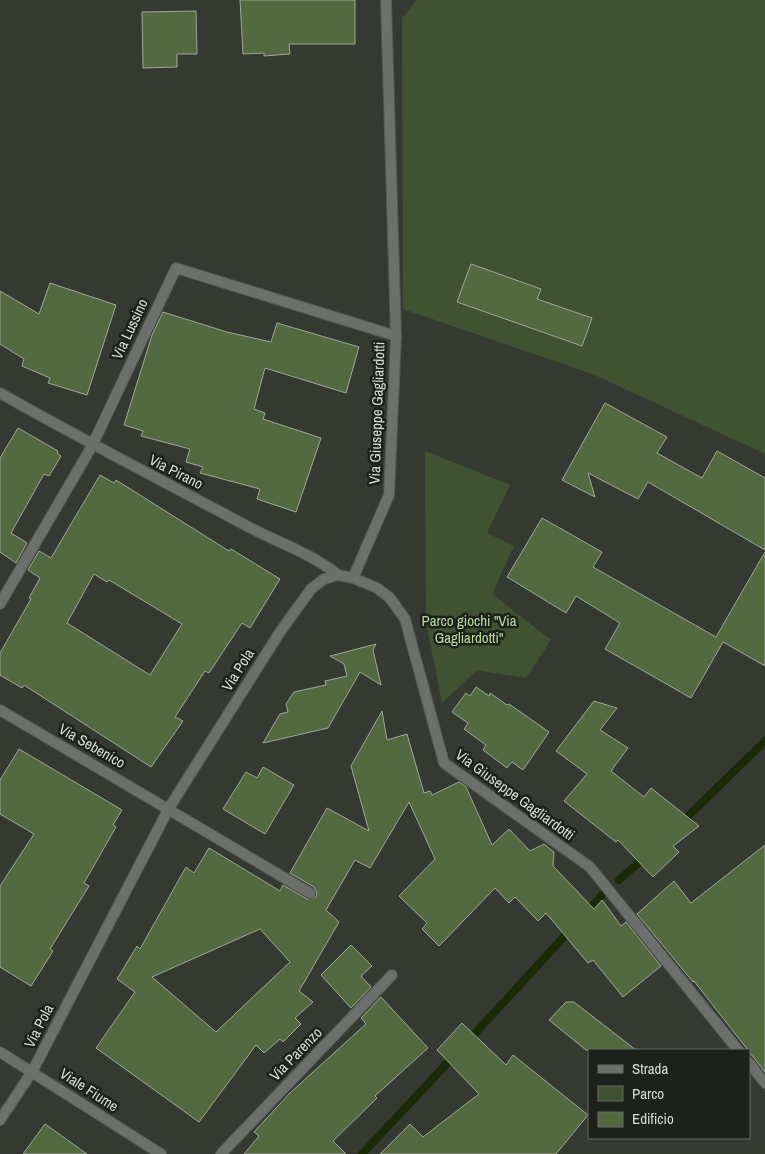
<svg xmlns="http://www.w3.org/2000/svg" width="765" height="1154" font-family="'Archivo Narrow',sans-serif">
<rect width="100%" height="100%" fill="#343a31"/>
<!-- green -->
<g fill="#405331">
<polygon points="417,0 765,0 765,454 595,375 403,309 402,18"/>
<polygon points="425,451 510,485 487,533 514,546 492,594 551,640 526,678 477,670 442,703 426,622"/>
</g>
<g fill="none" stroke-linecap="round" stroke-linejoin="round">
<!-- stream -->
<g stroke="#182b04" stroke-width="8">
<polyline points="681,823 765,741"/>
<polyline points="619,880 645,857"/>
<polyline points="585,914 602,895"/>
<polyline points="468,1041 572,928"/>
<polyline points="362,1154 455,1055"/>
</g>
</g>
<!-- building -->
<g fill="#536a41" stroke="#a0a79c" fill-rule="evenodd">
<polygon points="240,0 355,0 355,44 289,44 290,54 264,56 264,53 243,54"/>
<polygon points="196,11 197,54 177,54 177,67 143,68 142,12"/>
<polygon points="471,264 541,289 537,299 592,318 582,346 457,302"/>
<polygon points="50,283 116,305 87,395 48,383 50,378 22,366 24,359 0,344 0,291 39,314"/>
<polygon points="163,312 227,332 271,342 277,323 359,347 346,393 265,368 254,409 265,413 263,419 321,438 296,512 257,499 260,489 200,473 203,467 186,462 190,449 141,436 143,431 124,425 152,335"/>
<polygon points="605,403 667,437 657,453 702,478 717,451 765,478 765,550 648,482 638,499 588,473 595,497 562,480"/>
<polygon points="18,428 58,451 57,453 61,456 49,476 44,474 11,533 27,543 16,563 0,552 0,458"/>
<path d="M100 475 114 483 116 480 229 551 231 549 280 579 250 628 242 623 209 673 205 671 175 717 183 721 151 767 24 685 22 688 0 675V653L31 599 29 598 40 578 28 570 39 551 51 558ZM94 574 107 582 109 580 182 624 150 675 67 623Z"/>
<polygon points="542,518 602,552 593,567 716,637 765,552 765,666 723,642 691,698 605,649 620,623 576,596 566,613 507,577"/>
<polygon points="376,644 373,650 381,685 360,672 328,728 263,743 280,714 288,712 286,704 294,692 326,685 325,681 347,676 344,664 330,656"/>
<polygon points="476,687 489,696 490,693 507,705 509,704 549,732 523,770 512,762 507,768 483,750 486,745 464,729 468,723 452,712 466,693 470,696"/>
<polygon points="594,701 617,708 600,730 628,748 611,771 644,797 651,788 699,826 673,846 679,852 653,877 618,840 616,842 564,801 587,774 556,751"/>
<path d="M382 711 387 740 407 734 424 793 430 791 432 795 459 782 466 787 492 845 509 829 530 851 544 844 554 852 553 866 594 909 602 900 621 926 626 922 661 966 623 997 593 960 588 963 546 913 538 921 515 897 509 903 495 888 439 946 422 929 427 923 399 896 435 859 409 802 370 868 355 860 326 910 339 922 299 991 313 1002 295 1018 301 1024 283 1042 280 1039 264 1053 256 1045 199 1122 96 1048 135 992 117 979 137 946 140 949 186 867 194 873 209 848 280 891 283 885 307 899 316 897 317 893 314 887 290 873 327 808 369 831 351 766ZM260 929 290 962 216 1032 152 977Z"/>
<polygon points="19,749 122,810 113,825 116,827 84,883 89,886 50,949 53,951 31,986 0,967 0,886 34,834 0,814 0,780"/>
<polygon points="263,767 294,785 265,834 223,809 246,772 257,778"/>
<polygon points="765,845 765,1072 694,981 693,982 637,914 674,881 691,903"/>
<polygon points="351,945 372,966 361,976 371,987 351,1008 321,975"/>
<polygon points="381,997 428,1048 375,1096 377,1098 333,1141 346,1154 244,1154 259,1136 254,1132 290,1093 366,1024 361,1018"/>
<polygon points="566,1002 574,1002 636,1050 586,1050 549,1020"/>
<polygon points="462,1023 506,1065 513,1055 588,1115 556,1154 380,1154 410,1124 423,1137 479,1094 437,1050"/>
<polygon points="45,1124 87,1154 23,1154"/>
</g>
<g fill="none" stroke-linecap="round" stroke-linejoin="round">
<defs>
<g id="minor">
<path d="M0 393C81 439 163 481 245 525 276 542 311 553 338 575"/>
<polyline points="353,578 389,495 396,336 386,0"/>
<polyline points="0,604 92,446 176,268 396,336"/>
<polyline points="0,710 310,893"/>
<polyline points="749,1063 765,1083"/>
<polyline points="0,1120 32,1072 169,808 280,632 311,589 324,579 338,575 353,578 377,588 390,598 405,619 444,763 590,867 738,1050"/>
<polyline points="221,1154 392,975"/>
</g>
<polyline id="tertiary" points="0,1052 161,1154"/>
</defs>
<!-- minor casing -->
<use href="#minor" stroke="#52574f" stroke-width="12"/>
<!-- tertiary casing -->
<use href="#tertiary" stroke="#52574f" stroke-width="12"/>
<!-- minor -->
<use href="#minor" stroke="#6c6f6b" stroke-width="10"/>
<!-- tertiary -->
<use href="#tertiary" stroke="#6c6f6b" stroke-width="10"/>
</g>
<g text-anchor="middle" stroke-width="5" stroke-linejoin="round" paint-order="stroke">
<!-- street labels -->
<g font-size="15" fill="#d8dcd6" stroke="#1e201c">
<text transform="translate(130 329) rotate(-65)" y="5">Via Lussino</text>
<text transform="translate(377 413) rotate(-88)" y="5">Via Giuseppe Gagliardotti</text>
<text transform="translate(176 472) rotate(27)" y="5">Via Pirano</text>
<text transform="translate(238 670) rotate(-58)" y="5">Via Pola</text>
<text transform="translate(92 746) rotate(30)" y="5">Via Sebenico</text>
<text transform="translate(515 795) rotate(36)" y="5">Via Giuseppe Gagliardotti</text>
<text transform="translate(39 1026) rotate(-63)" y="5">Via Pola</text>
<text transform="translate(296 1054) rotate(-46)" y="5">Via Parenzo</text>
<text transform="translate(89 1090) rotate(33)" y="5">Viale Fiume</text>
</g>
<!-- park labels -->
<g font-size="15" fill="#b6dd9b" stroke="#1e201c">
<text x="469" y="626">Parco giochi "Via<tspan x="469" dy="17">Gagliardotti"</tspan></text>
</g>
</g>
<!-- legend -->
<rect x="588" y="1049" width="162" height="90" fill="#1e201c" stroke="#686b66"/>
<rect x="598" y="1065" width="25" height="8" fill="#6c6f6b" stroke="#686b66"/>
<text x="632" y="1074" font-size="15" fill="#d8dcd6">Strada</text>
<rect x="598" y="1086" width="25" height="15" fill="#405331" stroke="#686b66"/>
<text x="632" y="1099" font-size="15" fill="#d8dcd6">Parco</text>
<rect x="598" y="1112" width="25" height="15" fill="#536a41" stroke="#686b66"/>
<text x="632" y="1124" font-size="15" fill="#d8dcd6">Edificio</text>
</svg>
